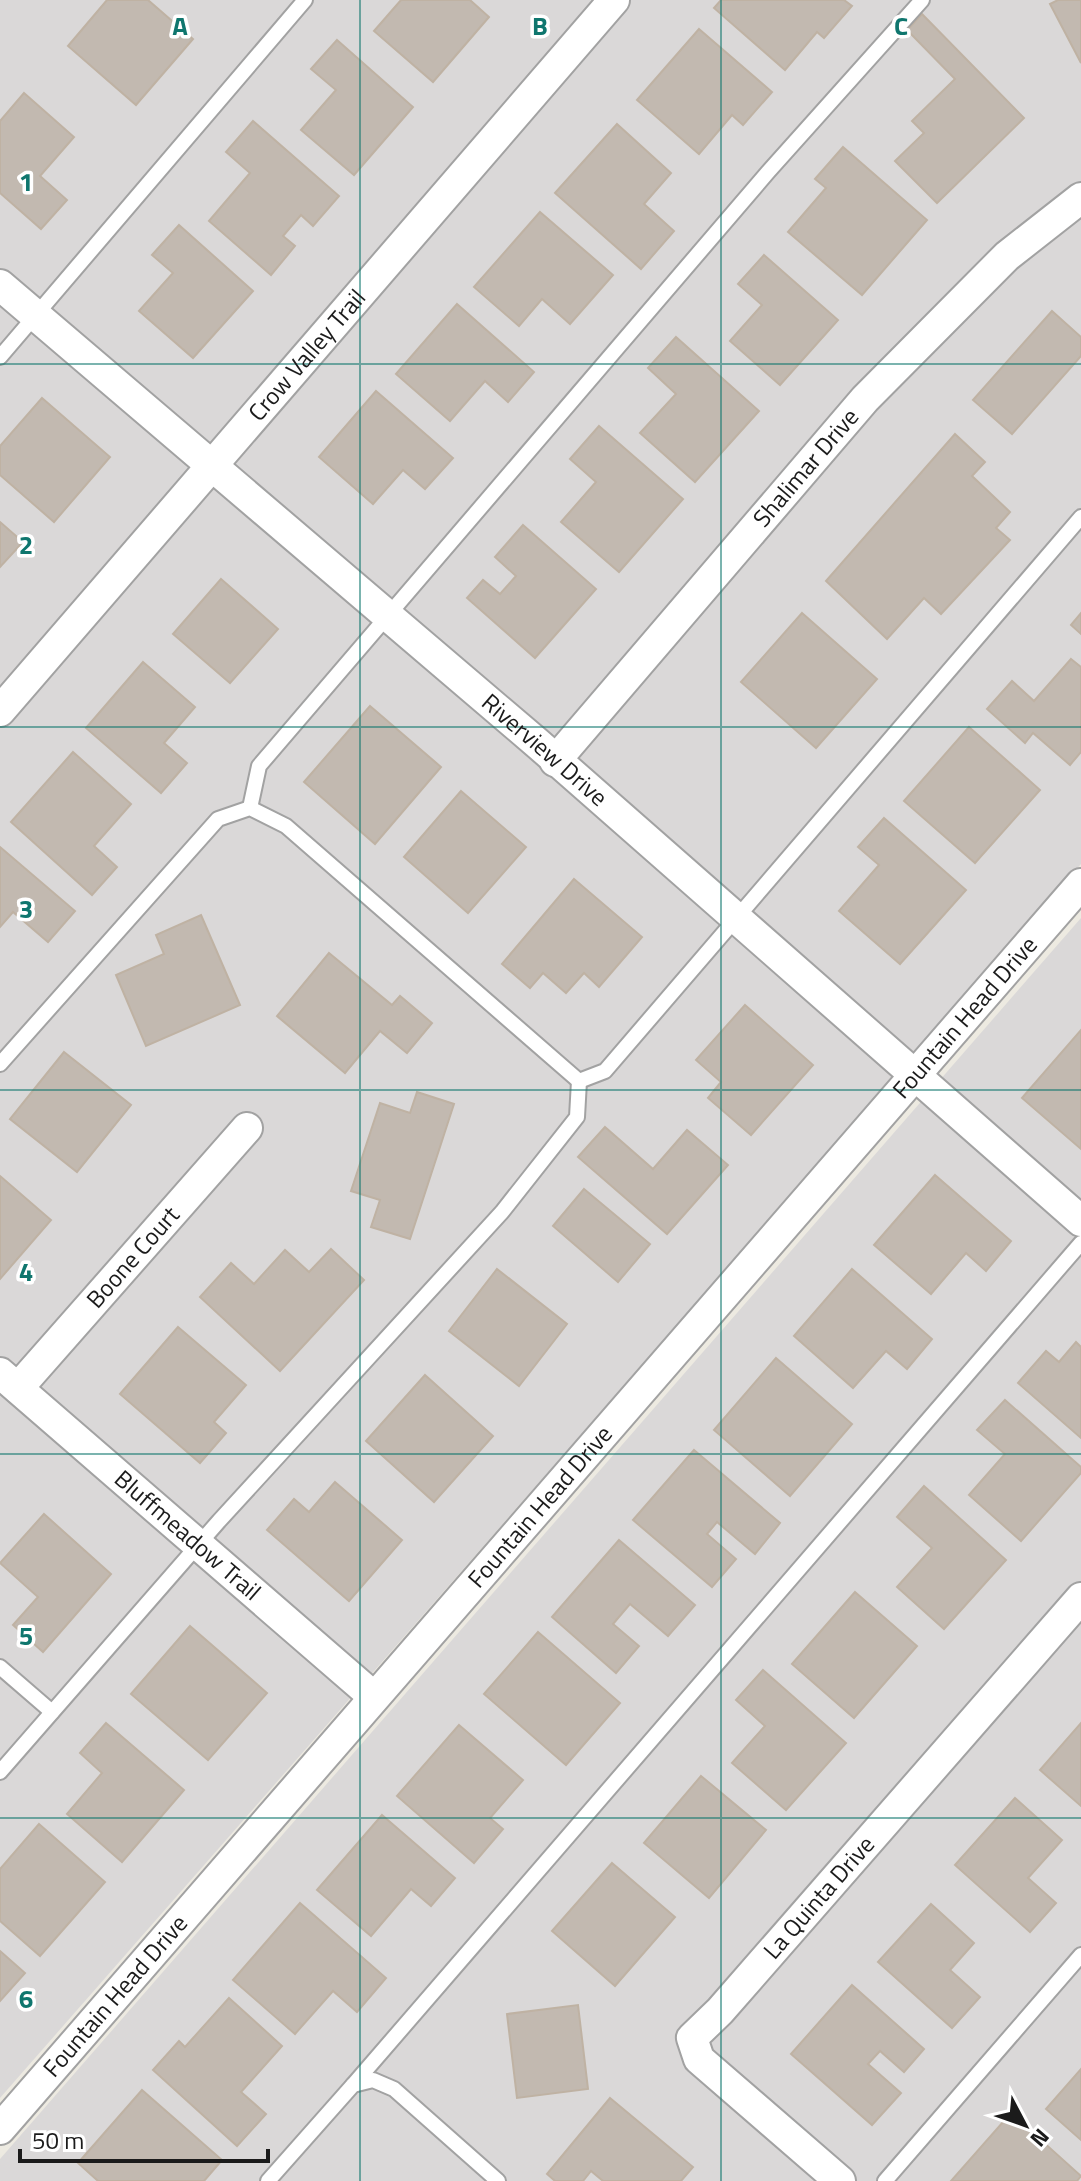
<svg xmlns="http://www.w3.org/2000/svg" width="1081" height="2181" font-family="'Titillium Web',sans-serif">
<rect width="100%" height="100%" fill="#edeae1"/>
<!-- residential -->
<g fill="#dad8d8">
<polygon points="0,0 1081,0 1081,864 0,2098"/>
<polygon points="1081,918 1081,2181 0,2181 0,2159"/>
</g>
<!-- building -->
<g fill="#c2b9b0" stroke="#bfb2a3" stroke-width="2">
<polygon points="107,0 148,0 193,39 136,105 68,46"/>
<polygon points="401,0 470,0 489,17 433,82 374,31"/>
<polygon points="721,0 844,0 852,6 824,38 817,32 785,70 714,8"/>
<polygon points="1058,0 1081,0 1081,63 1050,4"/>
<polygon points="922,14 1024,118 937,203 895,161 924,133 912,121 955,79 907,30"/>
<polygon points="699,29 772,92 743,125 732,115 699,154 637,100"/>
<polygon points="337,40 413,107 354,175 301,130 336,90 311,69"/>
<polygon points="24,93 74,137 40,176 67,200 41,229 0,193 0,121"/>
<polygon points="253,121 339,196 313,226 301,215 283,236 295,246 271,275 209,221 250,173 226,152"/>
<polygon points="617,124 671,173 644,204 674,231 641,269 555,193"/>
<polygon points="843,147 927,220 862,295 788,232 826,188 815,179"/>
<polygon points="540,212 613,275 570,324 542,299 519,326 474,287"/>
<polygon points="179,225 253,291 193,358 139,311 173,273 152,255"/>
<polygon points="764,255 838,320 780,385 730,341 762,305 738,284"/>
<polygon points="457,304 534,372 508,402 485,381 450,421 396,374"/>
<polygon points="1052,311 1081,337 1081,356 1012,434 973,400"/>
<polygon points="676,337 759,411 695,482 640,433 676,394 648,368"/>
<polygon points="376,391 453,458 425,489 403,470 373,504 319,457"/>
<polygon points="42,398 110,457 54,522 0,475 0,446"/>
<polygon points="599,426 683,499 619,572 561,522 596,482 570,459"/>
<polygon points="955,434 985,462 972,476 1010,512 996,528 1010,540 941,614 924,598 887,639 826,581"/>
<polygon points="0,522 23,542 0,567"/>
<polygon points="523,525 596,589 535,658 467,598 483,580 500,594 516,576 495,557"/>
<polygon points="221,579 278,629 230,683 173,634"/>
<polygon points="802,613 877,679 816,748 741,682"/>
<polygon points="1081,613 1081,634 1071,625"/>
<polygon points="1071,659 1081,667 1081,752 1070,765 1033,733 1025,743 987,709 1012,681 1034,701"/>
<polygon points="143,662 195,707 164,743 187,763 161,793 86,728"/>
<polygon points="370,706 441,767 375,844 304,782"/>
<polygon points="969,727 1040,790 975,863 904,801"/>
<polygon points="73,752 131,804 94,846 117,867 92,895 11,822"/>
<polygon points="461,791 526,847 468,913 404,857"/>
<polygon points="884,818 966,890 900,964 839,911 879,865 858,847"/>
<polygon points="0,847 75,911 48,942 13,912 0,927"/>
<polygon points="574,879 642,937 599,987 584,973 566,993 543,973 530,988 502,964"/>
<polygon points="201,915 240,1005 146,1046 116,975 164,954 156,935"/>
<polygon points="329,953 392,1005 400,996 432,1023 407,1053 380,1031 345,1073 277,1016"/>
<polygon points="745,1005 813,1065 751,1135 708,1098 721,1082 696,1060"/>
<polygon points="1081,1030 1081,1149 1022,1098"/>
<polygon points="64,1052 131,1105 77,1172 10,1119"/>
<polygon points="417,1092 454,1104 410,1239 371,1227 380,1200 351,1191 380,1103 410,1113"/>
<polygon points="605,1127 653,1169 687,1130 728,1165 667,1234 578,1157"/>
<polygon points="935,1175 1011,1241 986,1271 966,1253 931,1294 874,1245"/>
<polygon points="0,1176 51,1220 0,1279"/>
<polygon points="584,1189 650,1244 618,1282 553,1226"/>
<polygon points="331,1249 364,1280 280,1371 200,1297 231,1263 254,1284 285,1250 309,1272"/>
<polygon points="497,1269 567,1324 519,1386 449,1331"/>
<polygon points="852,1269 932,1339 907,1369 886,1351 853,1388 794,1336"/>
<polygon points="178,1327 246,1385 214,1422 226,1433 200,1463 120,1394"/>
<polygon points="1076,1342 1081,1347 1081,1438 1018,1383 1046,1351 1059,1362"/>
<polygon points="776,1358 852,1424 790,1496 714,1430"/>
<polygon points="425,1375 493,1436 434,1502 366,1441"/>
<polygon points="1005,1400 1081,1467 1081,1473 1021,1541 969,1495 1005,1454 977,1430"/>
<polygon points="694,1450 780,1523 755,1554 717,1522 707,1534 736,1559 712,1587 633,1520"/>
<polygon points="335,1482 402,1540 349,1601 267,1530 294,1499 309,1512"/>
<polygon points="924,1486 1006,1560 944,1629 897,1587 932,1548 897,1517"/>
<polygon points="44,1514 111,1574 43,1652 13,1625 38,1597 0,1563"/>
<polygon points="619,1540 695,1605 668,1636 630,1604 613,1624 639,1646 616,1673 552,1617"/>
<polygon points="855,1592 917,1646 854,1718 792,1664"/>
<polygon points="190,1626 267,1693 208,1760 131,1694"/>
<polygon points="538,1632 620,1703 566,1765 484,1694"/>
<polygon points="763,1670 846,1743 786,1810 732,1763 765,1726 736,1700"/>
<polygon points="106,1723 184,1790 122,1862 67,1814 102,1773 80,1753"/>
<polygon points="1081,1723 1081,1806 1040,1770"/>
<polygon points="459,1725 523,1780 490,1818 503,1829 474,1863 397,1796"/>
<polygon points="701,1776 766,1830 709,1898 644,1843"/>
<polygon points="1015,1798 1062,1840 1028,1878 1056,1903 1030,1932 955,1865"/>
<polygon points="382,1815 455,1878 431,1906 411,1889 371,1936 317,1890"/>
<polygon points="39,1824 105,1882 40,1956 0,1921 0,1869"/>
<polygon points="612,1863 675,1917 615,1986 552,1931"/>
<polygon points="300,1903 386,1978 357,2012 333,1991 295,2034 233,1980"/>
<polygon points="931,1904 974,1943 950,1970 980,1997 952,2028 878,1962"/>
<polygon points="0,1951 25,1973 0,2001"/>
<polygon points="852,1985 924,2049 904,2072 880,2051 868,2064 901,2093 872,2125 791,2054"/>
<polygon points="229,1998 282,2046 241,2092 266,2114 237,2146 153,2070 179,2041 185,2047"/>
<polygon points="578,2005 588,2089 517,2098 507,2014"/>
<polygon points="1081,2069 1081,2140 1046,2109"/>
<polygon points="142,2090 222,2160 204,2181 98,2181 78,2163"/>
<polygon points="610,2098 693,2167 681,2181 603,2181 591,2171 583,2181 555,2181 547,2174"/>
<polygon points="1011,2113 1081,2176 1077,2181 951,2181"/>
</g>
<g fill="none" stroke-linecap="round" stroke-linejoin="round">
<defs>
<g id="service">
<polyline points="0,357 305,0"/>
<polyline points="250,808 259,766 768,172 922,0"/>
<polyline points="0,1064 218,819 250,808 286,826 579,1081 605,1071 1081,517"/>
<polyline points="0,1667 52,1712"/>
<polyline points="0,1772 219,1521 502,1212 577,1117 579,1081"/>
<polyline points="353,2085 1081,1243"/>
<polyline points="268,2181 353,2085 373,2080 394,2089 498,2181"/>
<polyline points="885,2181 1081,1955"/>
</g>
<g id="minor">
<path id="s1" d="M0 285 537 743 1081 1221"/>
<path id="s2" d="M0 711 614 0"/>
<path id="s3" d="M555 761 865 399 1007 256 1081 198"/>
<path id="s4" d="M0 1373 374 1697"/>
<path id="s5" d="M18 1388 247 1128"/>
<path id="s6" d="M0 2129 1081 884"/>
<path id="s7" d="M840 2181 699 2059 692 2038 720 2011 1081 1598"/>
</g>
</defs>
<!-- service casing -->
<use href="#service" stroke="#a2a2a2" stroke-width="18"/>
<!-- minor casing -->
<use href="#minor" stroke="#a2a2a2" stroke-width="34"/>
<!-- service -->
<use href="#service" stroke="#fff" stroke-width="14"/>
<!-- minor -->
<use href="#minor" stroke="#fff" stroke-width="30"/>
</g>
<!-- grid -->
<path fill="none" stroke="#0f766e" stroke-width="2" stroke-opacity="0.55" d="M360 0V2181M721 0V2181M0 364H1081M0 727H1081M0 1090H1081M0 1454H1081M0 1818H1081"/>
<g text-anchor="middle" stroke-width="7" stroke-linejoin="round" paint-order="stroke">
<!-- street labels -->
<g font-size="24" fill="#1b1b1b" stroke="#fff">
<text dy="8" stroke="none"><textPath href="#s2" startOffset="470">Crow Valley Trail</textPath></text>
<text dy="8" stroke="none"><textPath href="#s3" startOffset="386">Shalimar Drive</textPath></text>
<text dy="8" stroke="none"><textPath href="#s1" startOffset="716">Riverview Drive</textPath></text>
<text dy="8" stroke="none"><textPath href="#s6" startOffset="1472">Fountain Head Drive</textPath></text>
<text dy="8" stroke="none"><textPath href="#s5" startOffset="174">Boone Court</textPath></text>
<text dy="8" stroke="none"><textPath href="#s6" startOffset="824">Fountain Head Drive</textPath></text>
<text dy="8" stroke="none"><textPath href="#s4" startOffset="248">Bluffmeadow Trail</textPath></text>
<text dy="8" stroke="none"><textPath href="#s7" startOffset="398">La Quinta Drive</textPath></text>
<text dy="8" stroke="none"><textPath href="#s6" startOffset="176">Fountain Head Drive</textPath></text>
</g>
</g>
<g font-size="26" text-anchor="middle" font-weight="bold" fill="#0f766e" stroke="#fff" stroke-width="7" stroke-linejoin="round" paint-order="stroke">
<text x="180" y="35">A</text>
<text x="540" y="35">B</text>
<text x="901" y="35">C</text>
<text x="26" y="191">1</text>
<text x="26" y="554">2</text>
<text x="26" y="918">3</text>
<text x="26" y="1281">4</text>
<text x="26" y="1645">5</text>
<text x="26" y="2008">6</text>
</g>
<!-- north arrow -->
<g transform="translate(1025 2125) rotate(131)" stroke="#ffffff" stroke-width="6" paint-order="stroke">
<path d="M0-6L14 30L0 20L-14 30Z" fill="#1b1b1b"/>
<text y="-12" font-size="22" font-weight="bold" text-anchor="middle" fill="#1b1b1b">N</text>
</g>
<!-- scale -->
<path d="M20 2149v12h248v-12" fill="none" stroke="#1b1b1b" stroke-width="4"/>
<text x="32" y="2149" font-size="24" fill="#1b1b1b" stroke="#ffffff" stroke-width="6" paint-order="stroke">50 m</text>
</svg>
